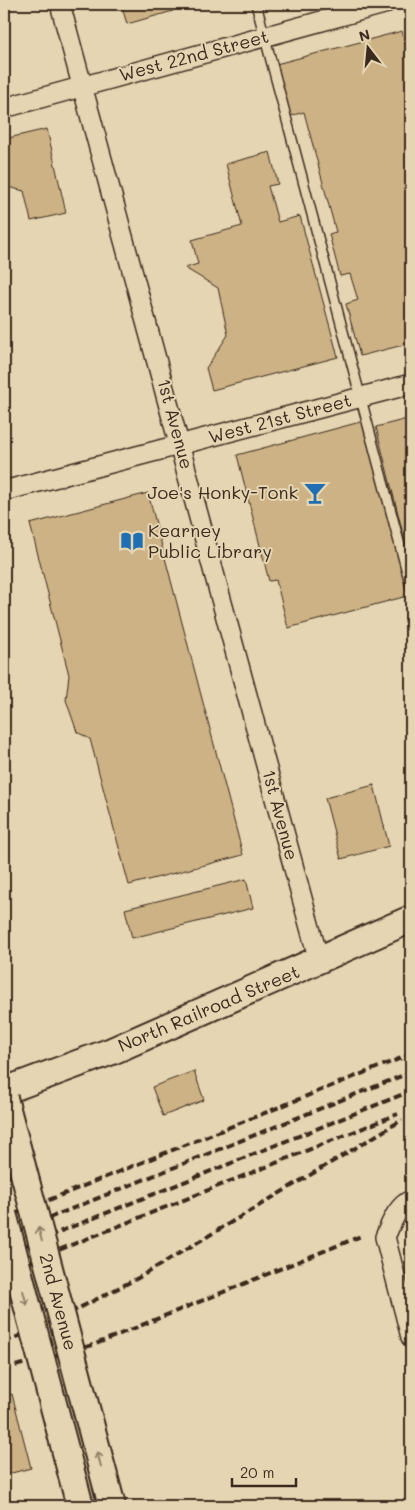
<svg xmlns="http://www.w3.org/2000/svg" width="415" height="1510" font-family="Mali,sans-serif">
<rect width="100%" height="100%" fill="#e6d5b2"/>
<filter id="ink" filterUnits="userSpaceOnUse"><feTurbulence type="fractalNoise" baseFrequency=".02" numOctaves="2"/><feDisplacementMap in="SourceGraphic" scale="10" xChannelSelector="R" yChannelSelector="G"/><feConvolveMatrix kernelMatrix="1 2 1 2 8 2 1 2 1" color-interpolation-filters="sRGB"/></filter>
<g filter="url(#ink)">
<!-- building -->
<g fill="#ccb285" stroke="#3b2a1e">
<polygon points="121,4 171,4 173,11 127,24"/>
<polygon points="402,31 411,67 411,343 360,356 346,304 358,300 350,274 340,276 329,234 336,232 304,112 290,116 276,64"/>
<polygon points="47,129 66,213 31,221 24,191 8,187 4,168 4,139"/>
<polygon points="270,152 278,184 268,186 278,222 300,216 338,357 212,390 206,368 228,335 218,288 185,268 198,264 192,240 242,226 226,164"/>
<polygon points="411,418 411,565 376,427"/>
<polygon points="364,421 411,595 288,628 276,580 269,581 237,455"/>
<polygon points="148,493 243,855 129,885 90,739 77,732 66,700 69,675 30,524"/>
<polygon points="374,785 389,846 341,859 325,798"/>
<polygon points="411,797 411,824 405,798"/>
<polygon points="246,879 253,908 132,938 125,909"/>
<polygon points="194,1071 204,1100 163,1116 152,1087"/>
<polygon points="12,1394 31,1468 4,1475 4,1396"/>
</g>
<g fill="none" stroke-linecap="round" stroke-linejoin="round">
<defs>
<polyline id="service" points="256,4 411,587"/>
<g id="minor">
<polyline points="60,4 319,961"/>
<polyline points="4,108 384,4"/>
<polyline points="4,491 411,384"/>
<path d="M411 1200C397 1206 391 1224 385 1237L411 1337"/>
</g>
<polyline id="secondary" points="4,1091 112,1051 411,919"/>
</defs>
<!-- service casing -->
<use href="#service" stroke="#3b2a1e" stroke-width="12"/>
<!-- minor casing -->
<use href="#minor" stroke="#3b2a1e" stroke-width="22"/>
<!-- secondary casing -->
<use href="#secondary" stroke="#3b2a1e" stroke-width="30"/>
<!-- service -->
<use href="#service" stroke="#e6d5b2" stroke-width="9"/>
<!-- minor -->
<use href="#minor" stroke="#e6d5b2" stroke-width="19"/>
<!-- secondary -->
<use href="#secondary" stroke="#e6d5b2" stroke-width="26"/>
<!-- rail -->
<g stroke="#3b2a1e" stroke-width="4" stroke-dasharray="8 4" stroke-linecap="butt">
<polyline points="4,1218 411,1054"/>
<polyline points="4,1236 411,1072"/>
<polyline points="4,1254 411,1091"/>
<polyline points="4,1272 398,1114"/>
<polyline points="4,1342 44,1326 138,1278 402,1120"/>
<polyline points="4,1369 93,1345 361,1236"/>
</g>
<defs>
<g id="secondary-bridge">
<polyline points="4,1098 112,1506"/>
<polyline points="4,1217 80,1506"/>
</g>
</defs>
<!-- secondary-bridge casing -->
<use href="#secondary-bridge" stroke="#3b2a1e" stroke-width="30" stroke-linecap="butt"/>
<!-- secondary-bridge -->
<use href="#secondary-bridge" stroke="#e6d5b2" stroke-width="26"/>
</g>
<!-- one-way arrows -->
<defs><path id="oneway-shaft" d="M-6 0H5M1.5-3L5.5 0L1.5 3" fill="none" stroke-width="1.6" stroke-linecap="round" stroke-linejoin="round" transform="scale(1.25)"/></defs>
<g stroke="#908068">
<use href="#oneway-shaft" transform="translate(40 1234) rotate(-105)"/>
<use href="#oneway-shaft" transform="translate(25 1298) rotate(75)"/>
<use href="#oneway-shaft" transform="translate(99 1459) rotate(-105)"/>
</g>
</g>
<!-- icons -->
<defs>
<symbol id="bar-bare" viewBox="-9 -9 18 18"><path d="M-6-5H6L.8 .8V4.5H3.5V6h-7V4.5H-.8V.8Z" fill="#1f6fb2" stroke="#e6d5b2" stroke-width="2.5" paint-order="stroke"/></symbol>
<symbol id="library-bare" viewBox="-9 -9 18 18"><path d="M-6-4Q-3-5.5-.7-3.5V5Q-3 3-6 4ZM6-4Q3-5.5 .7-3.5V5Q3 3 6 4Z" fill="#1f6fb2" stroke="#e6d5b2" stroke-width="2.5" paint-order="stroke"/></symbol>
</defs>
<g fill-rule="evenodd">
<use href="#bar-bare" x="299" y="477" width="32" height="32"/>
<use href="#library-bare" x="116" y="525" width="32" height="32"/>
</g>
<g text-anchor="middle" stroke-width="4" stroke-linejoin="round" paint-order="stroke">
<!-- street labels -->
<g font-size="18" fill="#3b2a1e" stroke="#e6d5b2">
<text transform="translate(194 56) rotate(-15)" y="6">West 22nd Street</text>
<text transform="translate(280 419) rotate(-15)" y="6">West 21st Street</text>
<text transform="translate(175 424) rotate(75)" y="6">1st Avenue</text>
<text transform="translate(280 815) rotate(75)" y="6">1st Avenue</text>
<text transform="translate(209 1009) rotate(-23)" y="6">North Railroad Street</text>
<text transform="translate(58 1302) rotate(75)" y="6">2nd Avenue</text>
</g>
<!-- poi labels -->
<g font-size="18" fill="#3b2a1e" stroke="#e6d5b2" text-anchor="end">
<text x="298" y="499">Joe's Honky-Tonk</text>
<text x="148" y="537" text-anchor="start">Kearney<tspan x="148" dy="21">Public Library</tspan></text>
</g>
</g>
<!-- margin -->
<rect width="415" height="1510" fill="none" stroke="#e6d5b2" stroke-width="20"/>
<rect x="10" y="10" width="395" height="1490" fill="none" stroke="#3b2a1e" stroke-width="2" filter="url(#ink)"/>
<!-- north arrow -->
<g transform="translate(368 48) rotate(344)" stroke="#e6d5b2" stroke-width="4" paint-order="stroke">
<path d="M0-4L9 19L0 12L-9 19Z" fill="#3b2a1e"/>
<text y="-8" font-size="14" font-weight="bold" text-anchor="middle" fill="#3b2a1e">N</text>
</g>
<!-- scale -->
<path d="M232 1478v8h64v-8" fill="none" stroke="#3b2a1e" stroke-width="2.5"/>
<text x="240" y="1478" font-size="15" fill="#3b2a1e" stroke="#e6d5b2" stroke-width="4" paint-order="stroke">20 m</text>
</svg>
